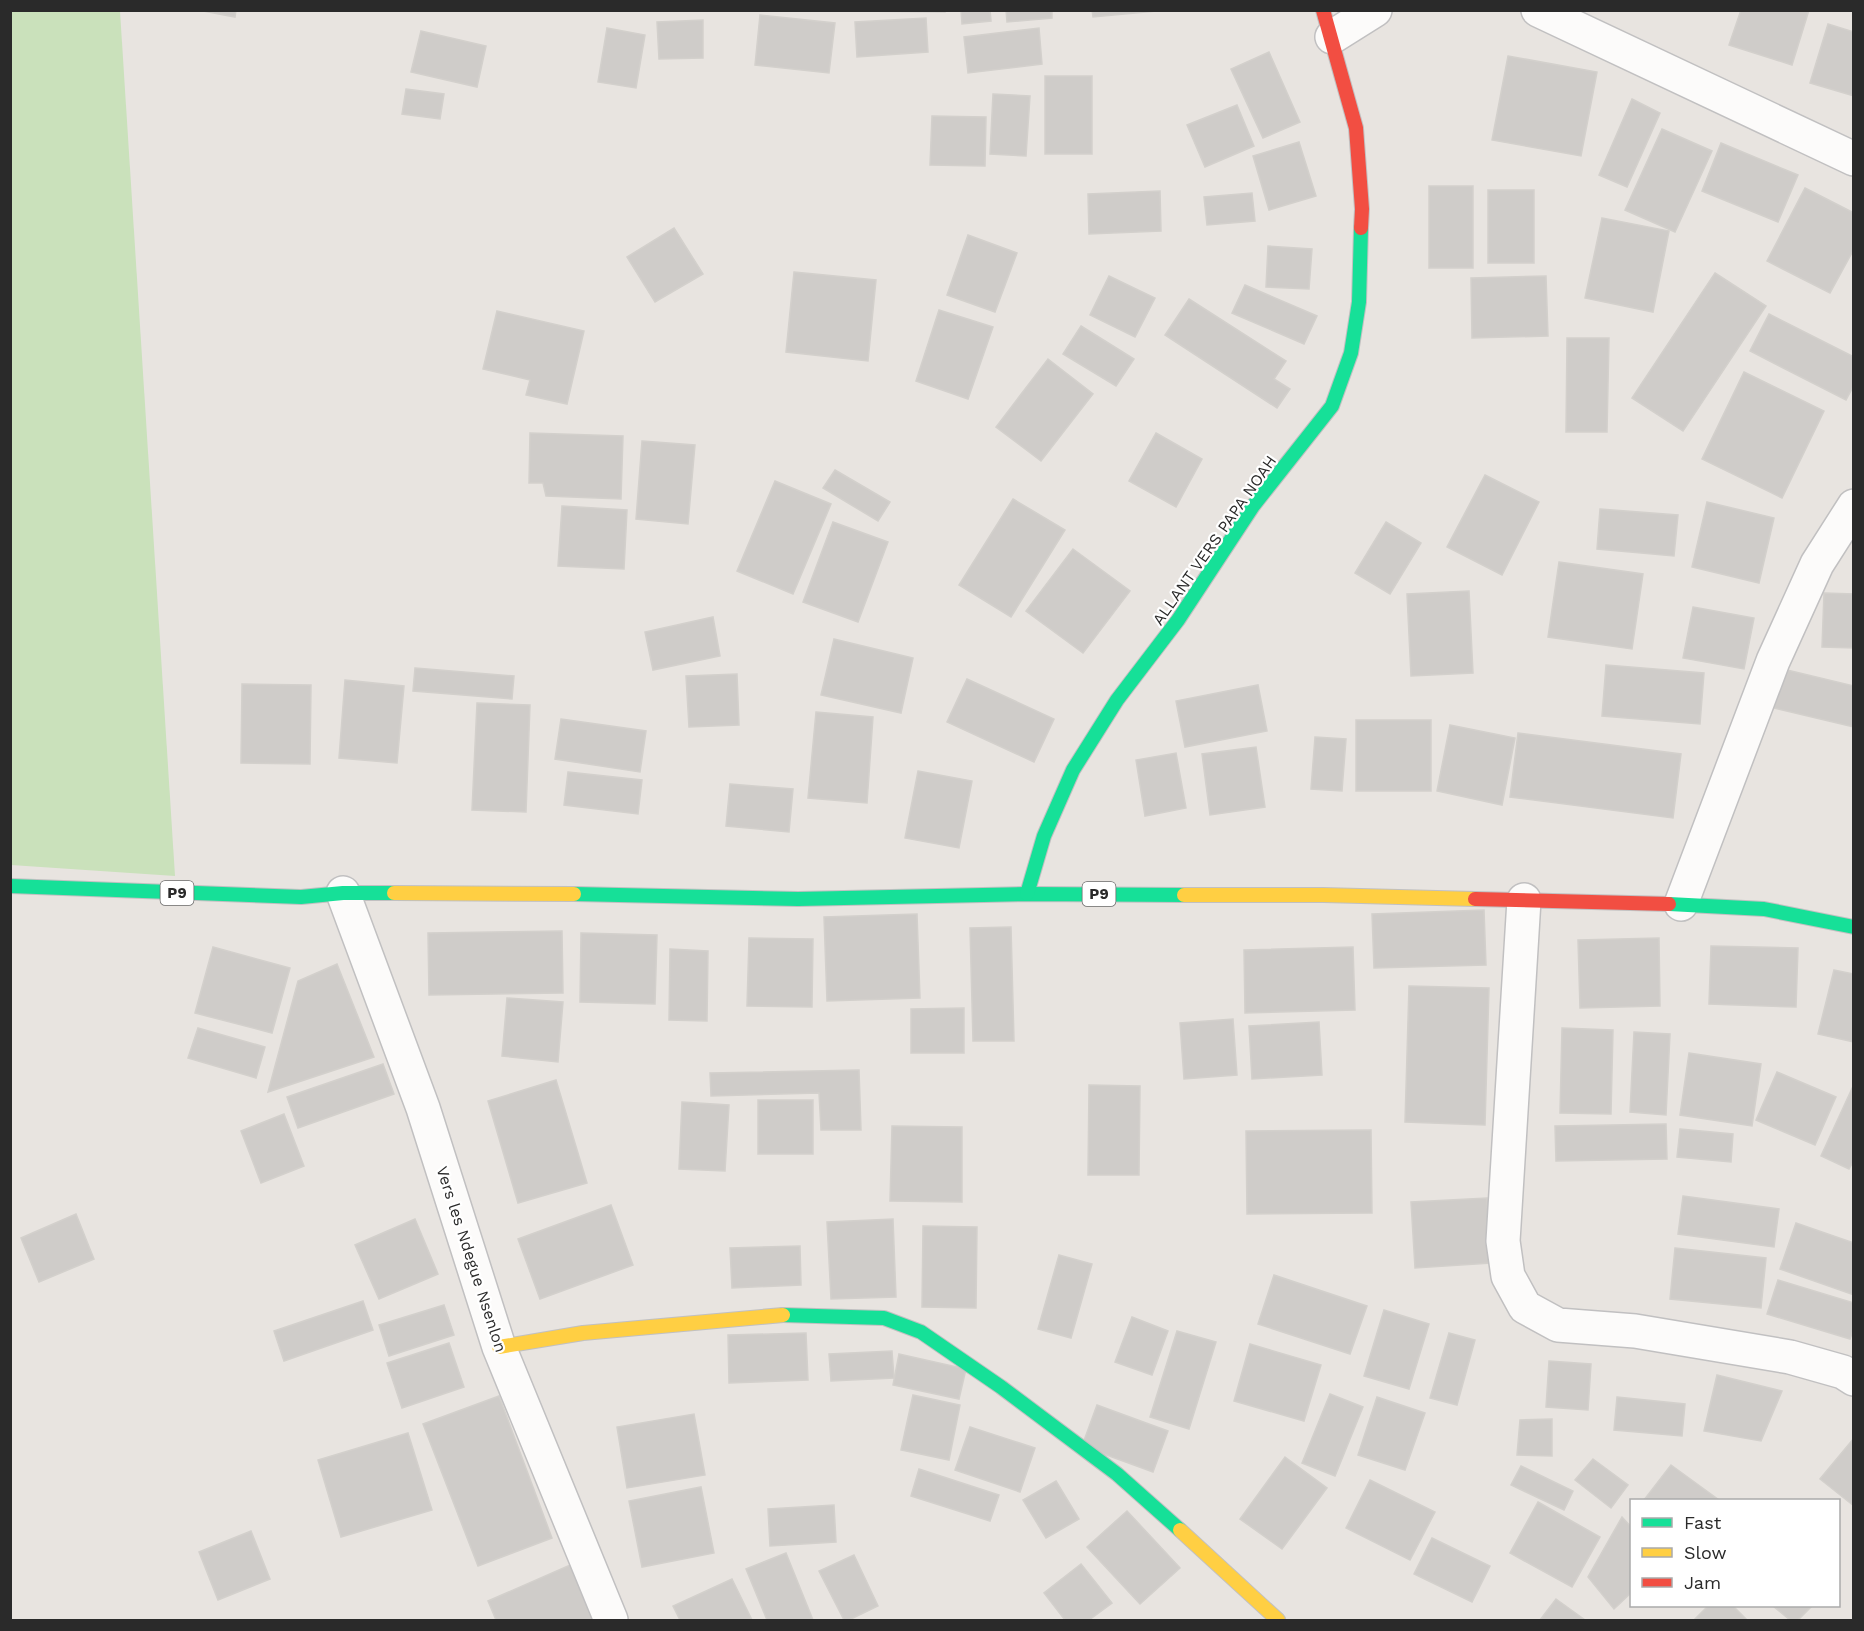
<svg xmlns="http://www.w3.org/2000/svg" width="1864" height="1631" font-family="'Work Sans',sans-serif">
<rect width="100%" height="100%" fill="#e8e4e0"/>
<!-- green -->
<polygon fill="#cae1bb" points="10,11 120,11 175,876 11,865"/>
<!-- building -->
<g fill="#cfccc9" stroke="#d3d0cc" stroke-width="1.5">
<polygon points="198,10 236,10 235,17"/>
<polygon points="854,10 945,10 945,12 854,11"/>
<polygon points="961,10 990,10 991,21 962,24"/>
<polygon points="1006,10 1052,10 1052,18 1007,22"/>
<polygon points="1092,10 1156,10 1156,11 1093,17"/>
<polygon points="1741,10 1809,10 1792,65 1729,45"/>
<polygon points="760,15 835,23 829,73 755,65"/>
<polygon points="926,18 928,52 857,57 855,22"/>
<polygon points="703,20 703,58 659,59 657,22"/>
<polygon points="1828,24 1854,32 1854,96 1810,83"/>
<polygon points="607,28 645,35 636,88 598,82"/>
<polygon points="1039,28 1042,64 968,73 964,37"/>
<polygon points="421,31 486,46 477,87 411,72"/>
<polygon points="1269,52 1300,122 1263,138 1231,69"/>
<polygon points="1508,56 1597,72 1581,156 1492,140"/>
<rect x="1045" y="76" width="47" height="78"/>
<polygon points="406,89 444,94 440,119 402,114"/>
<polygon points="993,94 1030,96 1026,156 990,154"/>
<polygon points="1632,99 1660,113 1627,187 1599,175"/>
<polygon points="1237,105 1254,146 1205,167 1187,125"/>
<polygon points="932,116 986,117 985,166 930,165"/>
<polygon points="1662,129 1712,151 1675,232 1625,210"/>
<polygon points="1299,142 1316,196 1269,210 1253,156"/>
<polygon points="1721,143 1798,175 1778,222 1702,191"/>
<rect x="1429" y="186" width="44" height="82"/>
<polygon points="1805,188 1854,213 1854,249 1830,293 1767,261"/>
<rect x="1488" y="190" width="46" height="73"/>
<polygon points="1160,191 1161,231 1089,234 1088,194"/>
<polygon points="1252,193 1255,221 1207,225 1204,197"/>
<polygon points="1602,218 1669,231 1653,312 1585,298"/>
<polygon points="674,228 703,274 655,302 627,257"/>
<polygon points="968,235 1017,253 995,312 947,295"/>
<polygon points="1268,246 1312,249 1309,289 1266,287"/>
<polygon points="794,272 876,280 868,361 786,352"/>
<polygon points="1715,273 1766,306 1683,431 1632,398"/>
<polygon points="1109,276 1155,298 1135,337 1090,315"/>
<polygon points="1546,276 1548,336 1472,338 1471,278"/>
<polygon points="1245,285 1317,316 1304,344 1232,313"/>
<polygon points="1189,299 1286,361 1274,379 1290,389 1277,408 1165,335"/>
<polygon points="939,310 993,327 968,399 916,381"/>
<polygon points="497,311 584,331 567,404 526,395 530,380 483,369"/>
<polygon points="1769,314 1854,357 1854,385 1846,400 1750,351"/>
<polygon points="1081,326 1134,359 1116,386 1063,354"/>
<polygon points="1567,338 1609,338 1607,432 1566,432"/>
<polygon points="1048,359 1093,394 1041,461 996,427"/>
<polygon points="1744,372 1824,411 1782,498 1702,459"/>
<polygon points="530,433 623,436 621,499 546,496 543,483 529,483"/>
<polygon points="1156,433 1202,459 1176,507 1129,481"/>
<polygon points="642,441 695,445 688,524 636,519"/>
<polygon points="835,470 890,502 878,521 823,488"/>
<polygon points="1485,475 1539,502 1502,575 1447,547"/>
<polygon points="775,481 831,504 793,594 737,571"/>
<polygon points="1013,499 1065,530 1011,617 959,585"/>
<polygon points="1707,502 1774,518 1759,583 1692,567"/>
<polygon points="562,506 627,510 624,569 558,566"/>
<polygon points="1600,509 1678,515 1674,556 1597,549"/>
<polygon points="833,522 888,542 858,622 803,602"/>
<polygon points="1386,522 1421,543 1390,594 1355,573"/>
<polygon points="1073,549 1130,591 1083,653 1026,611"/>
<polygon points="1559,562 1643,574 1632,649 1548,637"/>
<polygon points="1469,591 1473,673 1411,676 1407,594"/>
<polygon points="1824,593 1854,594 1854,648 1822,647"/>
<polygon points="1693,607 1754,618 1744,669 1683,658"/>
<polygon points="713,617 720,656 653,670 645,632"/>
<polygon points="834,639 913,658 901,713 821,695"/>
<polygon points="1606,665 1704,673 1700,724 1602,716"/>
<polygon points="415,668 514,676 512,699 413,691"/>
<polygon points="1783,669 1854,686 1854,727 1774,708"/>
<polygon points="737,674 739,725 689,727 686,676"/>
<polygon points="967,679 1054,719 1034,762 947,722"/>
<polygon points="345,680 404,686 397,763 339,758"/>
<polygon points="242,684 311,685 310,764 241,763"/>
<polygon points="1258,685 1267,731 1185,747 1176,701"/>
<polygon points="477,703 530,705 526,812 472,810"/>
<polygon points="816,712 873,717 867,803 808,798"/>
<polygon points="561,719 646,731 640,772 555,759"/>
<rect x="1356" y="720" width="75" height="71"/>
<polygon points="1450,725 1515,738 1502,805 1437,791"/>
<polygon points="1518,733 1681,754 1673,818 1510,797"/>
<polygon points="1315,737 1346,739 1342,791 1311,789"/>
<polygon points="1256,747 1265,807 1210,815 1202,754"/>
<polygon points="1176,753 1186,808 1145,816 1136,760"/>
<polygon points="918,771 972,781 959,848 905,838"/>
<polygon points="568,772 642,780 638,814 564,805"/>
<polygon points="730,784 793,789 789,832 726,826"/>
<polygon points="1484,910 1486,965 1374,968 1372,914"/>
<polygon points="917,914 920,998 827,1001 824,917"/>
<polygon points="1011,927 1014,1041 973,1041 970,928"/>
<polygon points="562,931 563,993 429,995 428,933"/>
<polygon points="581,933 657,935 655,1004 580,1002"/>
<polygon points="749,938 813,939 812,1007 747,1006"/>
<polygon points="1659,938 1660,1006 1580,1008 1578,940"/>
<polygon points="1711,946 1798,948 1796,1007 1709,1004"/>
<polygon points="213,947 290,968 272,1033 195,1013"/>
<polygon points="1353,947 1355,1010 1245,1013 1244,950"/>
<polygon points="670,949 708,951 707,1021 669,1020"/>
<polygon points="337,964 374,1057 268,1092 298,981"/>
<polygon points="1834,970 1854,974 1854,1042 1818,1034"/>
<polygon points="1409,986 1489,988 1485,1125 1405,1122"/>
<polygon points="507,998 563,1002 558,1062 502,1056"/>
<polygon points="964,1008 964,1053 911,1053 911,1009"/>
<polygon points="1233,1019 1237,1075 1184,1079 1180,1023"/>
<polygon points="1319,1022 1322,1075 1252,1079 1249,1026"/>
<polygon points="198,1028 265,1047 256,1078 188,1058"/>
<polygon points="1562,1028 1613,1030 1611,1114 1560,1113"/>
<polygon points="1634,1032 1670,1034 1666,1115 1630,1112"/>
<polygon points="1689,1053 1761,1064 1752,1126 1680,1115"/>
<polygon points="383,1064 394,1094 298,1128 287,1097"/>
<polygon points="859,1070 861,1130 821,1130 819,1093 711,1096 710,1073"/>
<polygon points="1777,1072 1836,1097 1815,1145 1756,1120"/>
<polygon points="556,1080 587,1183 518,1203 488,1101"/>
<polygon points="1854,1084 1854,1160 1849,1169 1821,1156"/>
<polygon points="1089,1085 1140,1086 1139,1175 1088,1175"/>
<rect x="758" y="1100" width="55" height="54"/>
<polygon points="682,1102 729,1105 725,1171 679,1169"/>
<polygon points="284,1114 304,1166 261,1183 241,1131"/>
<polygon points="1666,1124 1667,1159 1556,1161 1555,1126"/>
<polygon points="892,1126 962,1127 962,1202 890,1201"/>
<polygon points="1680,1129 1733,1134 1731,1162 1677,1157"/>
<polygon points="1371,1130 1372,1213 1247,1214 1246,1131"/>
<polygon points="1683,1196 1779,1209 1774,1247 1678,1234"/>
<polygon points="1487,1198 1491,1263 1415,1268 1411,1202"/>
<polygon points="611,1205 633,1265 540,1299 518,1239"/>
<polygon points="76,1214 94,1259 39,1282 21,1238"/>
<polygon points="415,1219 438,1274 379,1299 355,1245"/>
<polygon points="893,1219 896,1297 831,1299 827,1222"/>
<polygon points="1796,1223 1854,1243 1854,1295 1780,1269"/>
<polygon points="923,1226 977,1227 976,1308 922,1307"/>
<polygon points="800,1246 801,1285 732,1288 730,1248"/>
<polygon points="1675,1248 1766,1258 1761,1308 1670,1299"/>
<polygon points="1059,1255 1092,1264 1071,1338 1038,1329"/>
<polygon points="1274,1275 1367,1306 1350,1354 1258,1324"/>
<polygon points="1778,1280 1854,1303 1854,1328 1850,1339 1767,1314"/>
<polygon points="363,1301 373,1330 284,1361 274,1331"/>
<polygon points="444,1305 454,1335 389,1356 379,1325"/>
<polygon points="1384,1310 1429,1324 1409,1389 1364,1376"/>
<polygon points="1132,1317 1168,1331 1152,1375 1115,1362"/>
<polygon points="1177,1331 1216,1342 1189,1429 1150,1417"/>
<polygon points="806,1333 808,1380 729,1383 728,1335"/>
<polygon points="1449,1333 1475,1340 1457,1405 1430,1398"/>
<polygon points="449,1343 464,1387 402,1408 387,1363"/>
<polygon points="1250,1344 1321,1365 1304,1421 1234,1401"/>
<polygon points="892,1351 894,1378 831,1381 829,1354"/>
<polygon points="899,1354 966,1369 959,1399 893,1385"/>
<polygon points="1549,1361 1591,1364 1588,1410 1546,1407"/>
<polygon points="1717,1375 1782,1391 1761,1441 1704,1431"/>
<polygon points="1330,1394 1363,1407 1335,1476 1302,1463"/>
<polygon points="913,1395 960,1405 949,1460 901,1450"/>
<polygon points="499,1396 552,1538 478,1566 423,1424"/>
<polygon points="1377,1397 1425,1413 1405,1470 1358,1455"/>
<polygon points="1617,1397 1685,1404 1682,1436 1614,1430"/>
<polygon points="1097,1405 1168,1431 1153,1472 1082,1446"/>
<polygon points="694,1414 705,1475 627,1488 617,1427"/>
<polygon points="1552,1419 1552,1456 1517,1455 1520,1420"/>
<polygon points="970,1427 1035,1448 1020,1492 955,1470"/>
<polygon points="408,1433 432,1510 341,1537 318,1460"/>
<polygon points="1854,1438 1854,1506 1820,1479"/>
<polygon points="1285,1457 1327,1488 1282,1549 1240,1519"/>
<polygon points="1593,1459 1628,1485 1611,1508 1575,1480"/>
<polygon points="1671,1465 1719,1500 1644,1500"/>
<polygon points="1521,1466 1573,1491 1564,1510 1511,1485"/>
<polygon points="919,1469 999,1495 990,1521 911,1496"/>
<polygon points="1370,1480 1435,1512 1410,1560 1346,1528"/>
<polygon points="1056,1481 1079,1519 1046,1538 1023,1500"/>
<polygon points="701,1487 714,1553 642,1567 629,1501"/>
<polygon points="1538,1502 1600,1537 1572,1587 1510,1553"/>
<polygon points="834,1505 836,1542 770,1546 768,1509"/>
<polygon points="1127,1511 1180,1568 1140,1604 1087,1547"/>
<polygon points="1622,1517 1632,1528 1632,1592 1614,1609 1588,1577"/>
<polygon points="251,1531 270,1579 218,1600 199,1552"/>
<polygon points="1432,1538 1490,1566 1472,1602 1414,1574"/>
<polygon points="786,1553 813,1620 767,1620 746,1569"/>
<polygon points="854,1555 878,1606 849,1620 844,1620 819,1571"/>
<polygon points="577,1562 596,1620 496,1620 488,1601"/>
<polygon points="1081,1564 1112,1603 1089,1620 1065,1620 1044,1593"/>
<polygon points="732,1579 752,1620 680,1620 673,1606"/>
<polygon points="1556,1599 1585,1620 1540,1620"/>
<polygon points="1708,1606 1733,1606 1747,1620 1694,1620"/>
<polygon points="1773,1606 1812,1606 1798,1620 1790,1620"/>
</g>
<g fill="none" stroke-linecap="round" stroke-linejoin="round">
<defs>
<g id="street">
<polyline points="1538,10 1854,159"/>
<polyline points="1332,37 1375,10"/>
<polyline points="343,893 423,1108 499,1347 611,1620"/>
<polyline points="1524,900 1503,1241 1508,1276 1525,1307 1558,1325 1635,1331 1790,1357 1843,1372 1854,1379"/>
<polyline points="1681,904 1773,661 1817,564 1854,506"/>
</g>
<g id="fast">
<polyline points="10,886 301,897 343,893 394,893"/>
<polyline points="574,894 798,899 1027,894 1184,895"/>
<polyline points="1027,894 1044,836 1073,770 1117,700 1178,620 1253,506 1332,406 1351,353 1359,302 1361,228"/>
<polyline points="1669,904 1764,909 1854,927"/>
<polyline points="783,1315 884,1318 921,1332 1001,1387 1117,1474 1180,1530"/>
</g>
<g id="slow">
<polyline points="394,893 574,894"/>
<polyline points="1184,895 1323,895 1475,899"/>
<polyline points="499,1347 583,1333 783,1315"/>
<polyline points="1180,1530 1278,1620"/>
</g>
<g id="jam">
<polyline points="1323,10 1356,128 1362,209 1361,228"/>
<polyline points="1475,899 1669,904"/>
</g>
</defs>
<!-- street casing -->
<use href="#street" stroke="#c1c0c1" stroke-width="36"/>
<!-- fast casing -->
<use href="#fast" stroke="#c1c0c1" stroke-width="16"/>
<!-- slow casing -->
<use href="#slow" stroke="#c1c0c1" stroke-width="16"/>
<!-- jam casing -->
<use href="#jam" stroke="#c1c0c1" stroke-width="16"/>
<!-- street -->
<use href="#street" stroke="#fcfbfa" stroke-width="33"/>
<!-- fast -->
<use href="#fast" stroke="#16e098" stroke-width="14"/>
<!-- slow -->
<use href="#slow" stroke="#ffcf43" stroke-width="14"/>
<!-- jam -->
<use href="#jam" stroke="#f24e42" stroke-width="14"/>
</g>
<g text-anchor="middle" stroke-width="4.5" stroke-linejoin="round" paint-order="stroke">
<!-- shield labels -->
<g fill="#fff" stroke="#6a6a6a" stroke-width="1.5">
<rect x="160.5" y="881" width="33" height="24" rx="4.5"/>
<rect x="1082.5" y="882" width="33" height="24" rx="4.5"/>
</g>
<g font-size="15" font-weight="bold" fill="#2a2a2a">
<text x="177" y="898">P9</text>
<text x="1099" y="899">P9</text>
</g>
<!-- street labels -->
<g font-size="16" fill="#2a2a2a" stroke="#fff">
<text transform="translate(1214 540) rotate(-55)" y="6">ALLANT VERS PAPA NOAH</text>
<text transform="translate(472 1259) rotate(72)" y="6">Vers les Ndegue Nsenlon</text>
</g>
</g>
<!-- border -->
<rect width="1864" height="1631" fill="none" stroke="#2a2a2a" stroke-width="24"/>
<!-- legend -->
<rect x="1630" y="1499" width="210" height="108" fill="#ffffff" stroke="#aaaaaa" stroke-width="1.5"/>
<rect x="1642" y="1518" width="30" height="9" fill="#16e098" stroke="#aaaaaa" stroke-width="1.5"/>
<text x="1684" y="1529" font-size="18" fill="#2a2a2a">Fast</text>
<rect x="1642" y="1548" width="30" height="9" fill="#ffcf43" stroke="#aaaaaa" stroke-width="1.5"/>
<text x="1684" y="1559" font-size="18" fill="#2a2a2a">Slow</text>
<rect x="1642" y="1578" width="30" height="9" fill="#f24e42" stroke="#aaaaaa" stroke-width="1.5"/>
<text x="1684" y="1589" font-size="18" fill="#2a2a2a">Jam</text>
</svg>
